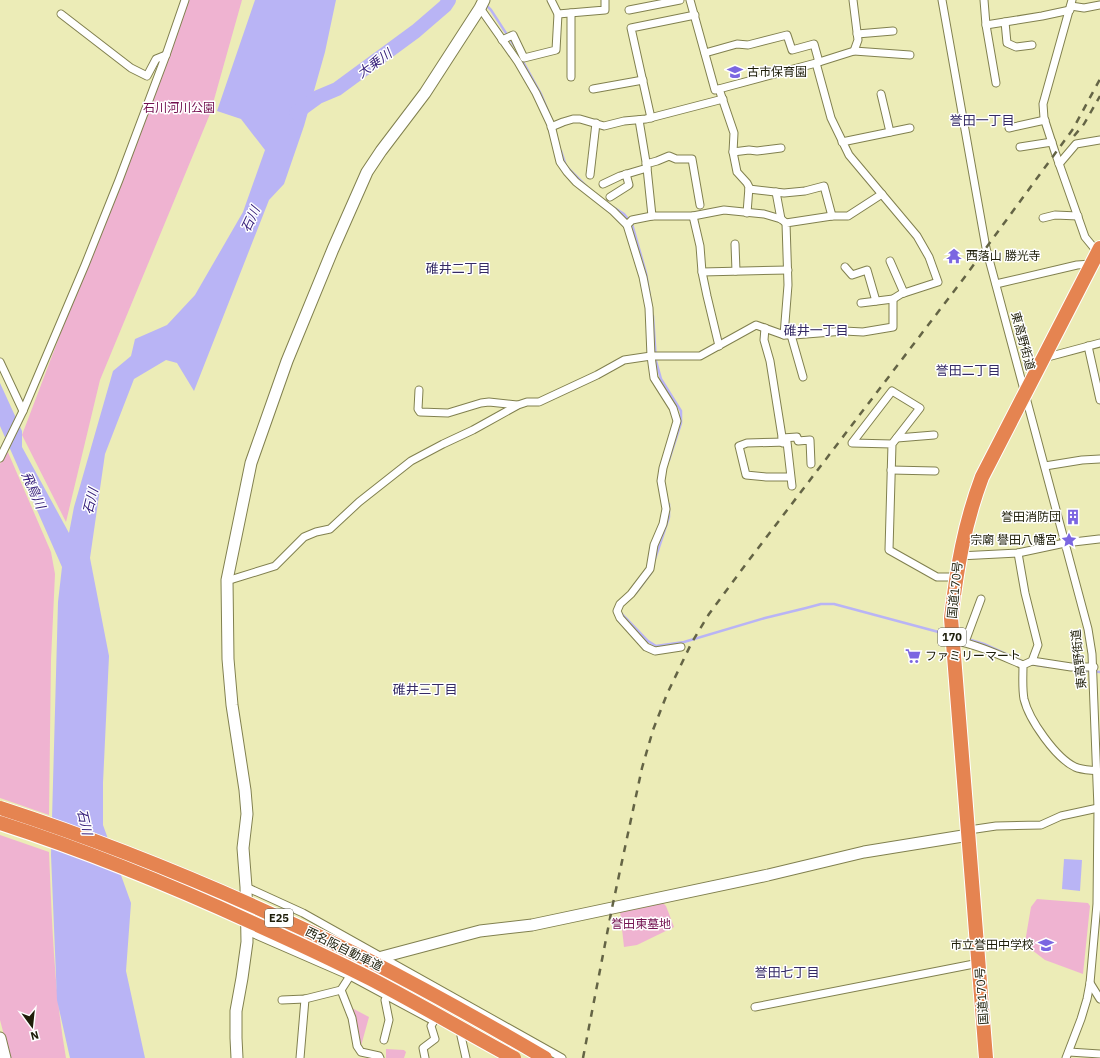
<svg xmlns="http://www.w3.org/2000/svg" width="1100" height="1058" font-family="'IBM Plex Sans','Noto Sans JP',sans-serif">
<rect width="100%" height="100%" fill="#ececb7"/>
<!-- green -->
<g fill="#efb3d1">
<polygon points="187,0 242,0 210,114 100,380 66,522 22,435"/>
<polygon points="7,450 51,552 55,574 51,660 49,815 0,798 0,464"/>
<path d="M0 835 49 852C52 921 54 990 66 1058H10L0 1020Z"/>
<polygon points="1037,899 1088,903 1090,906 1083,974 1045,960 1032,950 1024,948 1031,907"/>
<polygon points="662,902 666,906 674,927 637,945 624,947 620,911"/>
<polygon points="352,1008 369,1017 361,1046 357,1023"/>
<polygon points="386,1049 404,1050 406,1052 404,1058 386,1058"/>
</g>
<!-- water -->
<g fill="#b9b4f5">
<polygon points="255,0 336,0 325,52 304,126 284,184 269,200 194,391 177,363 166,360 134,379 105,454 90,558 109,656 103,783 103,825 131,903 126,971 145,1058 70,1058 57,1000 51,855 58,602 62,567 0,426 0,383 22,431 22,447 69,533 74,507 113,371 131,356 135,339 167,325 195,295 243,212 265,150 241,119 217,111"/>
<polygon points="1064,859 1082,860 1080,891 1062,889"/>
</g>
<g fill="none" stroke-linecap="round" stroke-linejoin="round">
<!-- stream -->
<g stroke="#b9b4f5" stroke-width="2.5">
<polyline points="486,5 491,10 515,47"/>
<polyline points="521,58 541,94 550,116"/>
<polyline points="561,151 566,166 587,187"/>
<polyline points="613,207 624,214 632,224 646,273 651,303"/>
<polyline points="653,316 656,361 661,379 681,411 681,423 669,460"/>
<polyline points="655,559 669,517 669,504"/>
<polyline points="636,593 651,573"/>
<polyline points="621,613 648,641 656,646 684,642 765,618 806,608 821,604 834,604 946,634"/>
<polyline points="961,637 984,644 1024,662"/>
<polyline points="1030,664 1049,667"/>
<polyline points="1076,670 1100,672"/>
</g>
<!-- river -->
<polyline stroke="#b9b4f5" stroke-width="14" points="296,113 318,97 337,89 416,31 445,6 449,0"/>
<defs>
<g id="street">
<polyline points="690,0 715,90 816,63 854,51 858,40 853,0"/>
<polyline points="942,0 986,248 1088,629 1092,654 1098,808 1097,904 1090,983 1087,999 1081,1019 1066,1058"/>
<polyline points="984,0 986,25 1042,16 1070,10"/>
<polyline points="1072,0 1043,104 1044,118 1055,152 1085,237 1099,254"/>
<polyline points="1071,6 1084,8 1100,5"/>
<polyline points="480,8 518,62 536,93 551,125 560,162 567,172 576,182 613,211 627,225 643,277 649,308 651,356 654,378 673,408 677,421 663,468 661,481 666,509 663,524 654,545 650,569 631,594 620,604 617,611 620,618 646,647 655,651 681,647"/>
<polyline points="629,10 680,0"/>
<polyline points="61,14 131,68 147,76 156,59 166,55"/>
<polyline points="558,14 605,10 605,0"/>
<polyline points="1005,22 1007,43 1016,47 1032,45"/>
<polyline points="986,25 996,83"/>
<polyline points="857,34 893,31"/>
<polyline points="502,40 513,35 524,58 556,50 558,14 551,0"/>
<polyline points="854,51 910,55"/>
<polyline points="705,53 737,44 748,45 787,35 792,50 814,44 819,62"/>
<polyline points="816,63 831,118 849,155 917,236 929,257 938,282 901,294 893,299 861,303"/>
<polyline points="571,77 571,13"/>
<polyline points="593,89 643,80"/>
<polyline points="719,89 734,133 733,152 737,172 747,183 749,187 747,213"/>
<polyline points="881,94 890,132"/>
<polyline points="651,118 631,28 695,15"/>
<polyline points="639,120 647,168 652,216"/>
<polyline points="551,127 563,122 573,119 580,119 604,126 624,121 646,119 723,99"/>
<polyline points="1009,128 1045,120"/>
<polyline points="842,142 910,128"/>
<polyline points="1020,147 1052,142"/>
<polyline points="733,152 749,150 757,151 781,148"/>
<polyline points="646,164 657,161 669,156 676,159 692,159 700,205"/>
<polyline points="1059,164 1076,144 1100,140"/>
<polyline points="590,175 596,123"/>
<polyline points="603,184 620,176 647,168"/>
<polyline points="749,189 784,193 805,191 824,186 832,216"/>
<polyline points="776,192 781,219"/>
<polyline points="610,197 629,185 626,174"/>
<polyline points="693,216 700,246 702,272 707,296 719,346"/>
<polyline points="1043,218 1055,215 1078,216"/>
<polyline points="627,225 632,220 652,216 693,216 724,210 764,214 781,219 786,223"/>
<polyline points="735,244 736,271"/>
<polyline points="890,261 904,293"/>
<polyline points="845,267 852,275 867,270 876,301"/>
<polyline points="702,272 788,270"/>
<polyline points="996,284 1077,265 1091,264"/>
<polyline points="765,328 764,340 770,361 783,443"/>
<polyline points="784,335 794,335 844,331 863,332 893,327 893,299"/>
<polyline points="791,335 803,377"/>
<polyline points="1088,346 1100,400"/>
<polyline points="1044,358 1100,343"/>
<polyline points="0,362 23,411"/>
<polyline points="419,390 418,409 420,412 448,413 481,403 489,402 517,405"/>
<polyline points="782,438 797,437 798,441 810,440 811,464"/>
<polyline points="897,438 934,435"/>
<polyline points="892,444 852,443 892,391 920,408 892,444 889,550 937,577 956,577"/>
<polyline points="0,458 23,411 85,265 119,180 166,55 185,0"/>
<polyline points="1045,466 1082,460 1100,459"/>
<polyline points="891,470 935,471"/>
<polyline points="791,477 766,477 746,475 739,446 747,443 787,442 792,486"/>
<path d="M1018 553 1025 593 1038 645 1032 661 1023 665C1023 677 1022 688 1024 699 1029 720 1056 758 1075 767 1082 770 1090 770 1097 771"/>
<polyline points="959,556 1018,553 1065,543 1099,539"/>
<polyline points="227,580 233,579 275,566 304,537 316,532 330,529 359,502 411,461 443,444 473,430 518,405 527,402 539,402 597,375 624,360 651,356 700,356 756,325 784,335 788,285 786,223 832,216 848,216 882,194"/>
<path d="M953 640C978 645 999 655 1023 665"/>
<polyline points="965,642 981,599"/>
<polyline points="1032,661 1071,667 1094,667"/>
<polyline points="969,830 996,826 1041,825 1061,816 1098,808"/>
<polyline points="246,887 303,913 562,1058"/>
<polyline points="247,931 350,976 430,1019"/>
<polyline points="373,963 350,976 341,990 352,1018 357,1046 361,1052 379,1056 380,1058"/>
<polyline points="1090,983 1100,999"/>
<polyline points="282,1000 305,999 341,990"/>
<polyline points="755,1007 979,963"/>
<polyline points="461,1036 466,1058"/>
<polyline points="384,1040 389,1020 385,1000 387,996"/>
<polyline points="1069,1052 1100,1054"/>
<polyline points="300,1058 305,999"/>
<polyline points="425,1058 423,1048 435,1039 431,1026 434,1021"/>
</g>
<g id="secondary">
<polyline points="382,957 480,931 532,925 768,875 864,852 969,835"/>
<polyline points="0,1038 5,1058"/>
<polyline points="237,1058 236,1038 236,1011 242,978 247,942 246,887 243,848 247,814 245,790 232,705 228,659 227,580 251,463 287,361 333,249 367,172 381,151 425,93 480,8 484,0"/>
</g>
<path id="highway" d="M986 1058 951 618C957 568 964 525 982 477L1100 248"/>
</defs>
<!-- street casing -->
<use href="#street" stroke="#81804f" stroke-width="9"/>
<!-- secondary casing -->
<use href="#secondary" stroke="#81804f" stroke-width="13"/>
<!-- highway casing -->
<use href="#highway" stroke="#fff" stroke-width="16"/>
<!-- street -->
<use href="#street" stroke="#fff" stroke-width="7"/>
<!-- secondary -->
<use href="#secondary" stroke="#fff" stroke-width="11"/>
<!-- highway -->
<use href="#highway" stroke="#e58451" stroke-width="14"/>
<!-- rail -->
<g stroke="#646445" stroke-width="2.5" stroke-dasharray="7 7" stroke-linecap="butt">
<polyline points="1074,136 1084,124 1100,96"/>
<polyline points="583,1058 612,908 642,768 653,730 667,694 691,644 709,614 746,564 964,278 1073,129 1100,79"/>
</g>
<defs>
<g id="highway-bridge">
<path d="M0 808C126 849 249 901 368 960 428 991 487 1024 545 1058"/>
<path d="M0 823C87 851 170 885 253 923 293 941 332 959 371 979 419 1004 466 1032 514 1058"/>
</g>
</defs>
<!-- highway-bridge casing -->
<use href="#highway-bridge" stroke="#fff" stroke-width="16" stroke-linecap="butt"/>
<!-- highway-bridge -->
<use href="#highway-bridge" stroke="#e58451" stroke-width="14"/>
</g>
<!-- icons -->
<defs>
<symbol id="school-bare" viewBox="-9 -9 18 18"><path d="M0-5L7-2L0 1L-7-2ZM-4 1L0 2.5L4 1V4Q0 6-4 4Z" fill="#7b66e1" stroke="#fff" stroke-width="2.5" paint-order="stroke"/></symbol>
<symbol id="temple-bare" viewBox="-9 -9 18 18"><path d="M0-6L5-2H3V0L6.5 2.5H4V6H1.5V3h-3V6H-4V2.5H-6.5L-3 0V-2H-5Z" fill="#7b66e1" stroke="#fff" stroke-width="2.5" paint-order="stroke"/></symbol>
<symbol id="building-bare" viewBox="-9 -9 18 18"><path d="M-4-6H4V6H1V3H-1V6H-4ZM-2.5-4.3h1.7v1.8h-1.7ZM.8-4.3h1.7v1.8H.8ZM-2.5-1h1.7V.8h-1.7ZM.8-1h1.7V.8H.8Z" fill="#7b66e1" stroke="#fff" stroke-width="2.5" paint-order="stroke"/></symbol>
<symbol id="sight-bare" viewBox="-9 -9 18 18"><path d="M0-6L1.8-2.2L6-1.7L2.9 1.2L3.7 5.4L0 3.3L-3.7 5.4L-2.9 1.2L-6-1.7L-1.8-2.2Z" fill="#7b66e1" stroke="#fff" stroke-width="2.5" paint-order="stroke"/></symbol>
<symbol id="supermarket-bare" viewBox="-9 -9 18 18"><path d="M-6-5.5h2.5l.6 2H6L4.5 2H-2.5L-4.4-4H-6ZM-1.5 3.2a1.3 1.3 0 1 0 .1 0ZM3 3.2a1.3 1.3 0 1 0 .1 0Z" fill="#7b66e1" stroke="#fff" stroke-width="2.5" paint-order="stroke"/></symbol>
</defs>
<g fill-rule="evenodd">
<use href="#school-bare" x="724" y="61" width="22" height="22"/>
<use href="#temple-bare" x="943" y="245" width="22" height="22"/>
<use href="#building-bare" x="1062" y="506" width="22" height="22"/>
<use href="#sight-bare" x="1058" y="529" width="22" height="22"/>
<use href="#supermarket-bare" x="902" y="645" width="22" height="22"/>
<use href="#school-bare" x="1035" y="934" width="22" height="22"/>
</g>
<g text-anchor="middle" stroke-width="3" stroke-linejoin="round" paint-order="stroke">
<!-- shield labels -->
<g fill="#fff" stroke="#616153" stroke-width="1">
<rect x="938" y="628" width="28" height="18" rx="3"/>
<rect x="265" y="909" width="28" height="18" rx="3"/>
</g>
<g font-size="11" font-weight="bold" fill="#1d1d09">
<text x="952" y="641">170</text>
<text x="279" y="922">E25</text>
</g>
<!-- poi labels -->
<g font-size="12" fill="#1d1d09" stroke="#fff" text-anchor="start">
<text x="747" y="76">古市保育園</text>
<text x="966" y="260">西落山 勝光寺</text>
<text x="1061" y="521" text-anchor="end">誉田消防団</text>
<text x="1057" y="544" text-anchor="end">宗廟 譽田八幡宮</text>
<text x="925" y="660">ファミリーマート</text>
<text x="1034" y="949" text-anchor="end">市立誉田中学校</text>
</g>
<!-- park labels -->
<g font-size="12" fill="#72104f" stroke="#fff">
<text x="179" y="112">石川河川公園</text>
<text x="641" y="928">誉田東墓地</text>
</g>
<!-- street labels -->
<g font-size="12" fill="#1d1d09" stroke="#fff">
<text transform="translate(1023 341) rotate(75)" y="4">東高野街道</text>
<text transform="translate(955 590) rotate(-84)" y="4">国道170号</text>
<text transform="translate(1079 659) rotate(-96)" y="4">東高野街道</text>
<text transform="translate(344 949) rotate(26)" y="4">西名阪自動車道</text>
<text transform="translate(982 996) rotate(-94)" y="4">国道170号</text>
</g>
<!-- water labels -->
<g font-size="13" font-style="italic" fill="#37207b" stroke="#fff">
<text transform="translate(374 63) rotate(-36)" y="5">大乗川</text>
<text transform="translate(250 219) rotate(-65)" y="5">石川</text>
<text transform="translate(34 490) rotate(66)" y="5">飛鳥川</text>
<text transform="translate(90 501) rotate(-76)" y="5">石川</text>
<text transform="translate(85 822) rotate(77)" y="5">石川</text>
</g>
<!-- neighbourhood labels -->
<g font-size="13" fill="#342a65" stroke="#fff">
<text x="982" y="125">誉田一丁目</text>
<text x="458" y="273">碓井二丁目</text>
<text x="816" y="335">碓井一丁目</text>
<text x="968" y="375">誉田二丁目</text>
<text x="425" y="694">碓井三丁目</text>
<text x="787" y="977">誉田七丁目</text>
</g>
</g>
<!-- north arrow -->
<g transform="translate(32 1026) rotate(165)" stroke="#ffffff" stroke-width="3" paint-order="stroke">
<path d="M0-3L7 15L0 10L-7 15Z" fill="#1d1d09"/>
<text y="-6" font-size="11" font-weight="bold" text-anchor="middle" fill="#1d1d09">N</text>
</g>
</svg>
